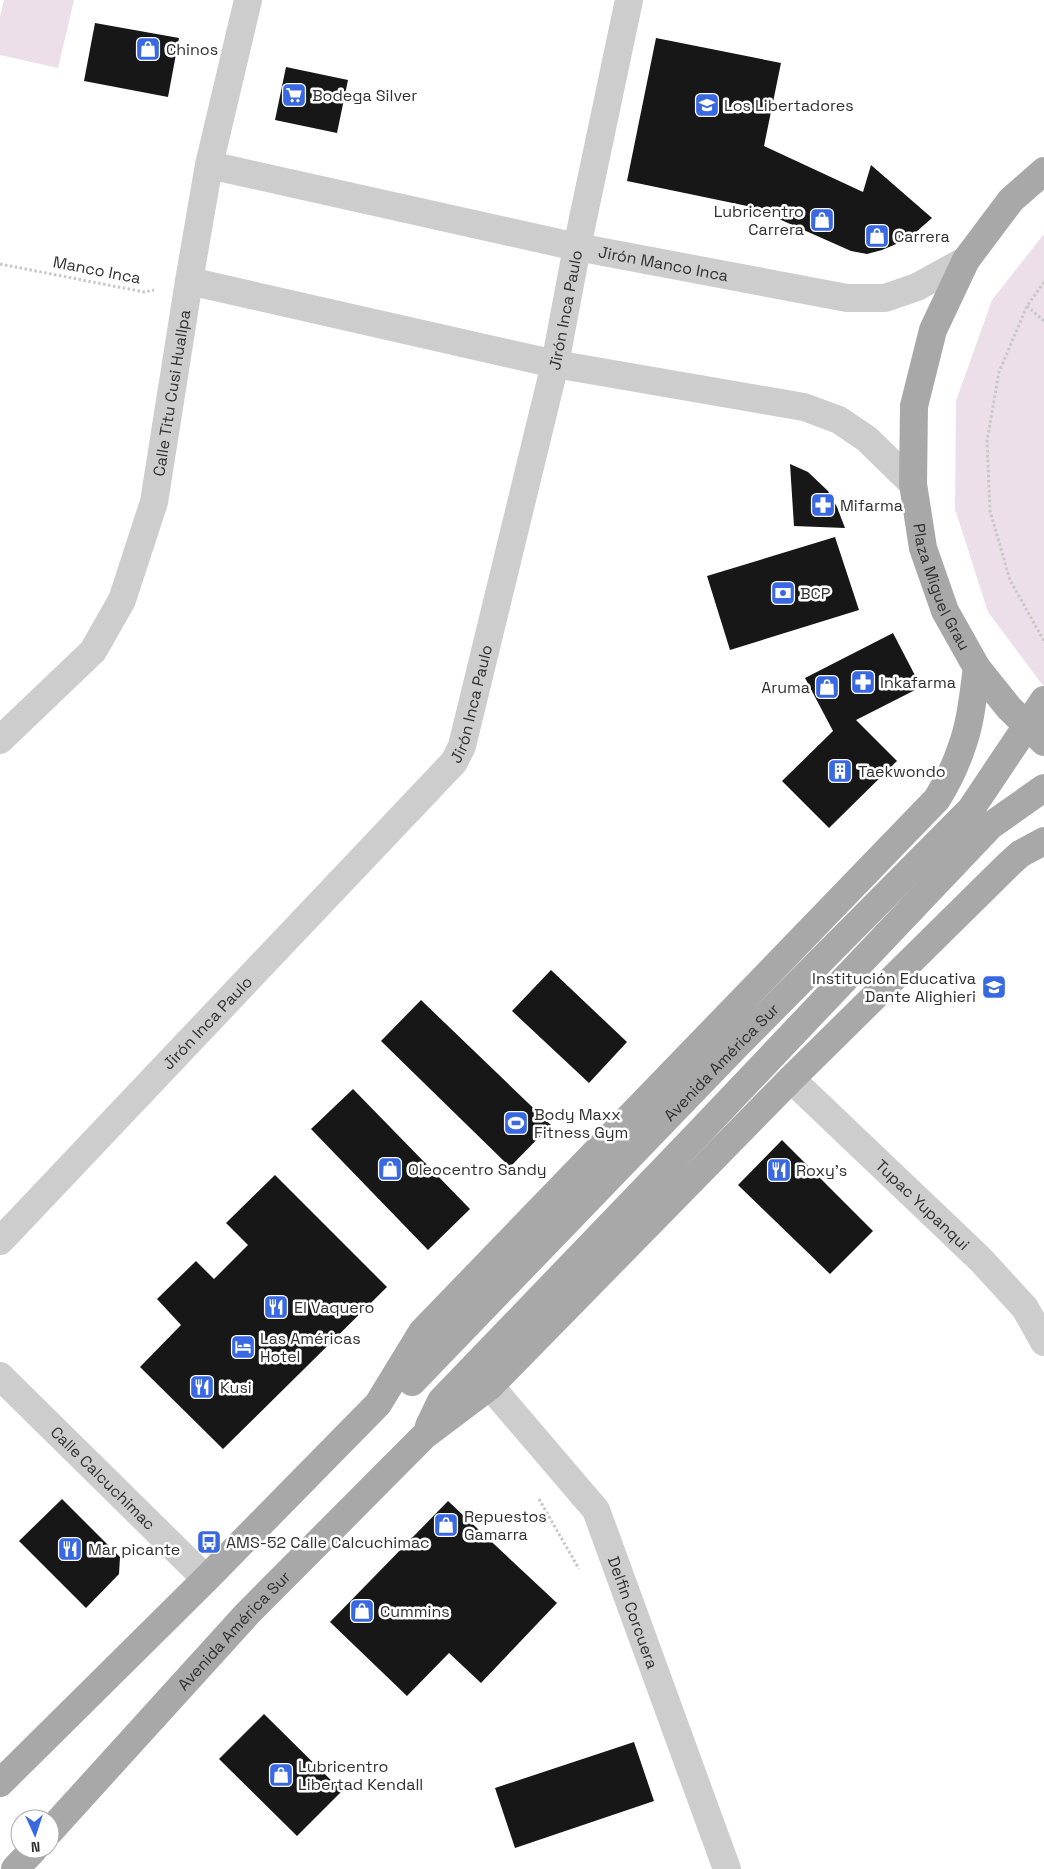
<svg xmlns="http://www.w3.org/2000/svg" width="1044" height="1869" font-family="'Space Grotesk',sans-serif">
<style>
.green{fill:#eddfe9}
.building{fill:#171717}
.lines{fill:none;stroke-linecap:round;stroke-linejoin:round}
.path{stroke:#c7c7c7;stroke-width:3;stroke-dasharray:2.5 2.5;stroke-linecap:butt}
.minor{stroke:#cdcdcd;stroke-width:28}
.primary{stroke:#a8a8a8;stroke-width:28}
.primary-bridge{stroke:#a8a8a8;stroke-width:28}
.labels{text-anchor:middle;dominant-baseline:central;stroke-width:5;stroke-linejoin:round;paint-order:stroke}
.poi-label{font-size:16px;fill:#303030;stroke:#fff;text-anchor:start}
.street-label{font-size:16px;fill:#303030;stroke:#fff}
</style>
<rect width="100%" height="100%" fill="#fff"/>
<!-- green -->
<path class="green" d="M4,0H74L58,68L0,55V17Z
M1044,234V687L988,612L955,509L956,401L992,300Z"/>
<!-- building -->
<path class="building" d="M95,23L179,38L168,97L84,81Z
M656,38L781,63L764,146L863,192L871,165L932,218L916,232L901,242L882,250L867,254L851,251L752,207L627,181Z
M286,67L348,80L337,133L275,120Z
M790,464L808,472L828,491L837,507L845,528L794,526Z
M835,537L859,610L730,650L707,576Z
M893,633L921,687L856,720L897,761L829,828L782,781L833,731L805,678Z
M551,970L627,1042L589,1083L512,1011Z
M421,1000L551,1125L510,1167L381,1041Z
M353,1089L470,1209L428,1250L311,1129Z
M782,1140L873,1231L830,1274L738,1185Z
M275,1175L387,1287L223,1449L140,1367L181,1325L157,1299L196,1261L214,1279L248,1245L226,1223Z
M62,1499L120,1557L119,1574L86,1608L19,1541Z
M448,1501L557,1603L481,1683L449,1653L407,1696L330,1622Z
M264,1714L342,1791L297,1836L219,1759Z
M634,1742L654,1801L515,1848L495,1788Z"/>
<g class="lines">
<!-- path -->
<path class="path" d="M0,264L144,292L154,290
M1044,282L1027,306L999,372L987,441L990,511L1010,580L1044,641
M1027,306L1044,321
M539,1499L579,1569"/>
<!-- minor -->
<g class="minor">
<path id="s1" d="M209,165L577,247L847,298H885L917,287L966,260"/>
<path d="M189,281L555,364L804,407L839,420L867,439L913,484"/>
<path id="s2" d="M0,740L93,651L122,600L154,502L189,281L209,165L248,0"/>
<path id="s3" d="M791,1079L980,1259L1025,1308L1044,1342"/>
<path id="s4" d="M0,1241L454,762L462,746L555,364L577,247L629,0"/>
<path id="s5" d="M0,1376L206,1579"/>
<path id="s6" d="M490,1386L596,1510L727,1869"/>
</g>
<!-- primary -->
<g class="primary">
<path id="s7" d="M1044,171L1011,200L966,260L933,330L914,406L913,484L923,548L945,611L977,668L1009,708L1044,742"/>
<path d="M429,1426L441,1401L694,1138L990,826L1044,788"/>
<path d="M0,1783L206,1579L378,1404L422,1332L937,799C947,783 955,767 961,749C971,723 973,695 977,668"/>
<path id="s8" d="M50,1831L247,1614L425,1435L490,1386L791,1079L1008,865L1020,854L1044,841"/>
<path d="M15,1869L34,1849"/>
</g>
<!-- primary-bridge -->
<path class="primary-bridge" id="s9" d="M412,1382L737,1045L971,809L1044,700"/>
</g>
<!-- icons -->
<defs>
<symbol id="shop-square" viewBox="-11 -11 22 22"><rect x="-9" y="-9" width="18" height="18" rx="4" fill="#3868e2" stroke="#fff"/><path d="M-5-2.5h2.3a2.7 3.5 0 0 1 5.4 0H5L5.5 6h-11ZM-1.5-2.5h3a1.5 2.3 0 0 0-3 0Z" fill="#fff"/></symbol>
<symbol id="supermarket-square" viewBox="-11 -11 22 22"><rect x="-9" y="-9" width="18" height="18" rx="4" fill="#3868e2" stroke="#fff"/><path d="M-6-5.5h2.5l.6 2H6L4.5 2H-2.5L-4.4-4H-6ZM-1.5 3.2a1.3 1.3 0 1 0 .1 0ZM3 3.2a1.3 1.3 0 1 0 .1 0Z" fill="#fff"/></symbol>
<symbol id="school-square" viewBox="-11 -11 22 22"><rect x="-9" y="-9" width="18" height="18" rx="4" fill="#3868e2" stroke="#fff"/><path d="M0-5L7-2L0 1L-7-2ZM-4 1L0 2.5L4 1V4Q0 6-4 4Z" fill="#fff"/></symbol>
<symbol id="pharmacy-square" viewBox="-11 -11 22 22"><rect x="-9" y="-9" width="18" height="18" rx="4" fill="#3868e2" stroke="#fff"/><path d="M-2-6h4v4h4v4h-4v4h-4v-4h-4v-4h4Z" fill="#fff"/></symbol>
<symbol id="bank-square" viewBox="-11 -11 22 22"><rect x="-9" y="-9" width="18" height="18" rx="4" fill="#3868e2" stroke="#fff"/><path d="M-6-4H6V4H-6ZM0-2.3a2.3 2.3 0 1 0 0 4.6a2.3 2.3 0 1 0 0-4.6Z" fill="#fff"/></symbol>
<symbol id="building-square" viewBox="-11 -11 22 22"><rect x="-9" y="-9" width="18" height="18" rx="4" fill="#3868e2" stroke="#fff"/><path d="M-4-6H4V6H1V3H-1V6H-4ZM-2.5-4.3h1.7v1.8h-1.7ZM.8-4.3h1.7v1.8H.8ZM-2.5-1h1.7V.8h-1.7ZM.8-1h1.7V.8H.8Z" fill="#fff"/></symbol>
<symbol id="stadium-square" viewBox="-11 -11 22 22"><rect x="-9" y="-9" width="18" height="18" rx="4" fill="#3868e2" stroke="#fff"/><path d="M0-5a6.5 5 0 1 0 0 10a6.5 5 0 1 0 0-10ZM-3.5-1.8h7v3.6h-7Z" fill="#fff"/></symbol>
<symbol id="restaurant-square" viewBox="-11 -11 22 22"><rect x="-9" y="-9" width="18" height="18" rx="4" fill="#3868e2" stroke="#fff"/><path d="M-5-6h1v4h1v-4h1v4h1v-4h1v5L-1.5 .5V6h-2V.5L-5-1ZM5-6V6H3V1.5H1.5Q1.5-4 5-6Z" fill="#fff"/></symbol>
<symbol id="hotel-square" viewBox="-11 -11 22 22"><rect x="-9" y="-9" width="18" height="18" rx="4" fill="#3868e2" stroke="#fff"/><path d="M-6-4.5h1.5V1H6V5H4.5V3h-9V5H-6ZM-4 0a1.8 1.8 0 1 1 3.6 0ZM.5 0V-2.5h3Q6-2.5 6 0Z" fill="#fff"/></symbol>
<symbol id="bus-square" viewBox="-11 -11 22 22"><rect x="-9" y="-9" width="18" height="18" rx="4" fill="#3868e2" stroke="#fff"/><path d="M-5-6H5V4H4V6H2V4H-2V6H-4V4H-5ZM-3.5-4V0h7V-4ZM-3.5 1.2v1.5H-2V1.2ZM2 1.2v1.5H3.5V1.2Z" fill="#fff"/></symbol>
</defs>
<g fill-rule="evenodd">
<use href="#shop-square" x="134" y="35" width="28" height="28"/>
<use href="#supermarket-square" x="280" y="81" width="28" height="28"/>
<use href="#school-square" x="693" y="91" width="28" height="28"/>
<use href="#shop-square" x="808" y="206" width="28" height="28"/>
<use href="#shop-square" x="863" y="222" width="28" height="28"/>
<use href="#pharmacy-square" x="809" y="491" width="28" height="28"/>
<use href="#bank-square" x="769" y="579" width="28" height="28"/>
<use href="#pharmacy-square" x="849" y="668" width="28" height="28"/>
<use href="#shop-square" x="813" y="673" width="28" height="28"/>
<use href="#building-square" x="826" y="757" width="28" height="28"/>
<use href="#school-square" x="980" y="973" width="28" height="28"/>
<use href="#stadium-square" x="502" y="1109" width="28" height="28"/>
<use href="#shop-square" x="376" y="1155" width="28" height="28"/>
<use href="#restaurant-square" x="765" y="1156" width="28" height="28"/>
<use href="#restaurant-square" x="262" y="1293" width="28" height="28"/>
<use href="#hotel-square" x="229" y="1333" width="28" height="28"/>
<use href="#restaurant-square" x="188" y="1373" width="28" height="28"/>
<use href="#shop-square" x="432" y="1511" width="28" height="28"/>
<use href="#bus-square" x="195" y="1528" width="28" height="28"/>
<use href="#restaurant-square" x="56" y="1535" width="28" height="28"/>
<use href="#shop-square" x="348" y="1597" width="28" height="28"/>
<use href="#shop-square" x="267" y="1761" width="28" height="28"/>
</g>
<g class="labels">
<!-- poi labels -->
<g class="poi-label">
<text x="166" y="49">Chinos</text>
<text x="312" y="95">Bodega Silver</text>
<text x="724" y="105">Los Libertadores</text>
<text x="804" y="211" text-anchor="end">Lubricentro<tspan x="804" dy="18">Carrera</tspan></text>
<text x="894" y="236">Carrera</text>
<text x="840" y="505">Mifarma</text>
<text x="800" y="593">BCP</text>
<text x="880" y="682">Inkafarma</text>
<text x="810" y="687" text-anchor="end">Aruma</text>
<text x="858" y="771">Taekwondo</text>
<text x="976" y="978" text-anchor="end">Institución Educativa<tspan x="976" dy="18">Dante Alighieri</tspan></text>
<text x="534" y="1114">Body Maxx<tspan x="534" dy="18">Fitness Gym</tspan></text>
<text x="408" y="1169">Oleocentro Sandy</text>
<text x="796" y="1170">Roxy's</text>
<text x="294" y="1307">El Vaquero</text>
<text x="260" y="1338">Las Américas<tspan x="260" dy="18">Hotel</tspan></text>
<text x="220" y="1387">Kusi</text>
<text x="464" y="1516">Repuestos<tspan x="464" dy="18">Gamarra</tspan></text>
<text x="226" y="1542">AMS-52 Calle Calcuchimac</text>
<text x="88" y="1549">Mar picante</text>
<text x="380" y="1611">Cummins</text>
<text x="298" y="1766">Lubricentro<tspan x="298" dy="18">Libertad Kendall</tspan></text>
</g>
<!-- street labels -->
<g class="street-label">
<text stroke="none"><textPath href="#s1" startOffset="465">Jirón Manco Inca</textPath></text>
<text transform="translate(97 270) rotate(11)">Manco Inca</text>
<text stroke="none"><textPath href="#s4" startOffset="1126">Jirón Inca Paulo</textPath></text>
<text stroke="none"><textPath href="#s2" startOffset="401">Calle Titu Cusi Huallpa</textPath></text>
<text stroke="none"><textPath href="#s7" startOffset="460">Plaza Miguel Grau</textPath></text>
<text stroke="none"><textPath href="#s4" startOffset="721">Jirón Inca Paulo</textPath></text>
<text stroke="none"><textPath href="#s4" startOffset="301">Jirón Inca Paulo</textPath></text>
<text stroke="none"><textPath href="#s9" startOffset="445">Avenida América Sur</textPath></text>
<text stroke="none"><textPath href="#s3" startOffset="182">Tupac Yupanqui</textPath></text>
<text stroke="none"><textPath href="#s5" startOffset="145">Calle Calcuchimac</textPath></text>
<text stroke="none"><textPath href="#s6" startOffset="272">Delfin Corcuera</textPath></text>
<text stroke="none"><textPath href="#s8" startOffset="272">Avenida América Sur</textPath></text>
</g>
</g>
<!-- north arrow -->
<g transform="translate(35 1834) rotate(177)"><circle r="24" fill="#ffffff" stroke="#acacac"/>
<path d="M0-4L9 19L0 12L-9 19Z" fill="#3868e2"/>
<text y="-8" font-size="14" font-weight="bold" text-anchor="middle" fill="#303030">N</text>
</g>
</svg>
